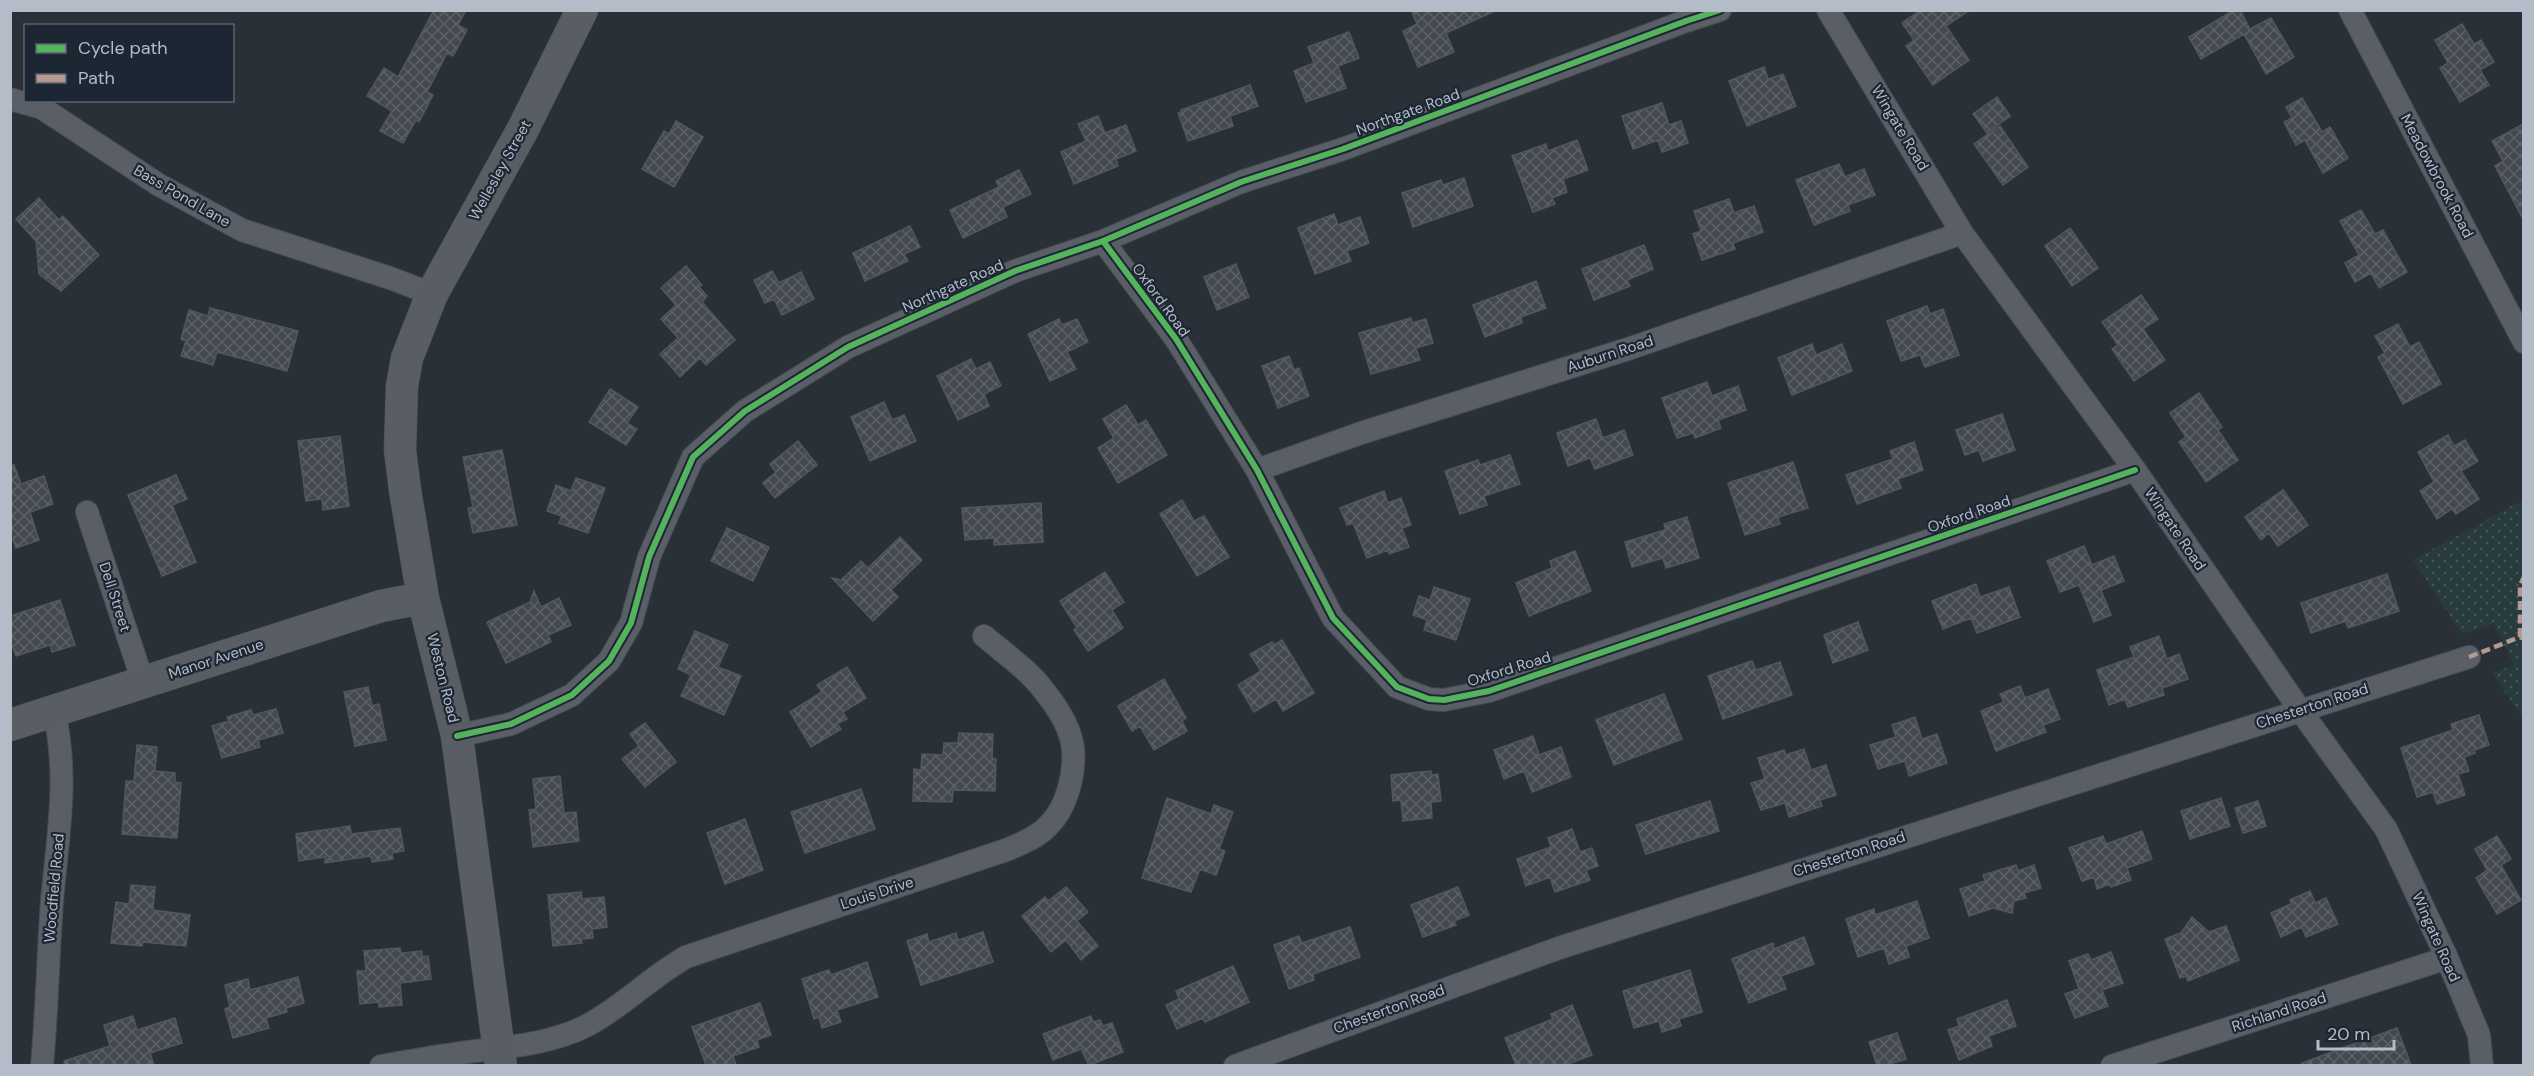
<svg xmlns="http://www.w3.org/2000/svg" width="2534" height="1076" font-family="'DM Sans',sans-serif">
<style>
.park{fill:url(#park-dots)}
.building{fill:url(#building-cross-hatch);stroke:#52575f;stroke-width:1.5}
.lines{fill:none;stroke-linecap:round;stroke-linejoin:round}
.street-casing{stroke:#484c53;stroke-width:24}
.secondary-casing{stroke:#484c53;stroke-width:33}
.street{stroke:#5a5e66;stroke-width:22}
.secondary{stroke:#595d64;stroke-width:32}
.quiet{stroke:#b69a8f;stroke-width:4.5;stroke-dasharray:9 4.5;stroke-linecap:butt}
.cycleway-casing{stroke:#1d2633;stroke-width:10}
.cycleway{stroke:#56b35d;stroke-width:6}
.labels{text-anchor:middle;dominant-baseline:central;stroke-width:4.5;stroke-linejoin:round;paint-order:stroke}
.street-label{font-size:15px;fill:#b4bcc9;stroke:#1d2633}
</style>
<defs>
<pattern id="park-dots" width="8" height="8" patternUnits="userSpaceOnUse" patternTransform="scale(1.5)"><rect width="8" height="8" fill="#273a3e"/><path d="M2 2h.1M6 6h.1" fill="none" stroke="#445559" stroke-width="1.8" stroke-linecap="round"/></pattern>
<pattern id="building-cross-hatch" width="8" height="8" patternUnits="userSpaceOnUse" patternTransform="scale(1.5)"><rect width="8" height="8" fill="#444950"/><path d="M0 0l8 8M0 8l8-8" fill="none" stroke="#5d6168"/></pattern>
</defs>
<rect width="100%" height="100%" fill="#2a3038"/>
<!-- park -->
<path class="park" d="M2523,500V719L2492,673L2514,665L2493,624L2462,634L2413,560Z"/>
<!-- building -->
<path class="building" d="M434,10H466L458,25L467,30L453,56L447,53L427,92L433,95L419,122L416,120L403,143L380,131L392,111L367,96L384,68L398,77Z
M1411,10H1497L1446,33L1454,52L1418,67L1403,31L1417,24Z
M1921,10H1970L1946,26L1969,60L1933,85L1906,46L1914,40L1902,23Z
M2234,10H2240L2250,29L2271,18L2294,57L2266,74L2244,34L2201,59L2189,37Z
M2462,24L2474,44L2481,40L2494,62L2480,70L2489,85L2460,102L2440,68L2448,63L2435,40Z
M1349,32L1359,58L1338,66L1346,88L1306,102L1294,71L1314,63L1308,47Z
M1764,67L1768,79L1783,74L1796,106L1747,126L1729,81Z
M1250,85L1258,106L1230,116L1233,126L1188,141L1178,113L1181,112V110Z
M1997,97L2010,116L1987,133L1973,114Z
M2302,98L2322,132L2330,127L2348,158L2323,173L2305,140L2296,145L2284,122L2292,118L2286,107Z
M1662,103L1669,125L1681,121L1688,143L1662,152L1658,140L1633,149L1622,116Z
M1098,116L1105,133L1126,125L1136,151L1116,159L1118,166L1074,184L1061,152L1086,141L1078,124Z
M676,121L703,137L674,187L642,169L664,131L669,134Z
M2523,124V219L2495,166L2503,161L2492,141Z
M2000,126L2028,167L2003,185L1974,144Z
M1577,140L1588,170L1563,179L1567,192L1552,198L1555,204L1533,212L1512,156L1546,144L1548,151Z
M1839,164L1845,177L1864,169L1875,195L1848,205L1850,211L1814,225L1796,180Z
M1019,170L1031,194L1003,207L1007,217L963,238L950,210L999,187L996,181Z
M1464,178L1473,206L1413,227L1402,193L1441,180L1443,185Z
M39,198L59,220L63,216L99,255L61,291L39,274L36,241L16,219Z
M1729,199L1734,213L1754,206L1763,232L1733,243L1735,249L1702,260L1693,234L1701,231L1694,211Z
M2361,210L2375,234L2383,230L2407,272L2379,288L2371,273L2355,282L2345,263L2359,255L2340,221Z
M1334,214L1338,225L1360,217L1369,243L1347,251L1351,261L1315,274L1298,228Z
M910,226L920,247L904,254L908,261L865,281L853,253Z
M2070,228L2098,268L2072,286L2045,246Z
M1644,245L1653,269L1627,280L1630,286L1594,300L1582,269Z
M1236,264L1249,297L1217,310L1204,277Z
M686,266L702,285L699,287L707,296L702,302L735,340L706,365L700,358L680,377L660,354L678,338L661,319L676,305L661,288Z
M772,271L779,283L801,272L814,299L782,315L774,299L765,303L754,280Z
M1536,281L1546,308L1521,317L1522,323L1485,337L1473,305Z
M2141,295L2158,319L2143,329L2165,360L2134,381L2112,349L2118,345L2102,322Z
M1927,306L1930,314L1943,309L1959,355L1925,367L1920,355L1901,361L1887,321Z
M210,308L298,331L287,371L217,352L213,365L181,356L186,341L181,339L189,310L208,316Z
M1411,318L1412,323L1426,319L1433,343L1416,348L1420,360L1371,374L1359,333Z
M1059,319L1062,325L1077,319L1088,342L1067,352L1076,369L1050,381L1028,334Z
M2398,324L2410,347L2419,342L2441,384L2403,404L2378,357L2385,353L2375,336Z
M1812,344L1816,355L1842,344L1852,371L1792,395L1778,358Z
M1289,356L1294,370L1299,368L1309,396L1278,408L1262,366Z
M971,359L976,369L990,362L1001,386L984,394L989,406L958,420L937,376Z
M1707,382L1712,396L1738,386L1746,410L1718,420L1721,428L1695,438L1693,433L1677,438L1662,398Z
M610,389L638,407L627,423L637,429L626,445L589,422Z
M2199,393L2222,427L2218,430L2238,460L2206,482L2179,442L2186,437L2170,413Z
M884,402L892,420L904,415L916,441L870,461L851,417Z
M1126,405L1138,425L1146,420L1167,455L1118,483L1098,448L1114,438L1103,419Z
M2002,414L2015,450L1983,461L1979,450L1965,455L1956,430Z
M1596,419L1603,438L1624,430L1633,455L1595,469L1590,458L1568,466L1557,433Z
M2448,435L2454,446L2465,440L2478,461L2461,471L2479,499L2456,514L2452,509L2437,519L2420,491L2434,482L2418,452Z
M340,436L349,506L323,510L322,499L306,501L298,441Z
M798,441L817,465L775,498L763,483L776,472L770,464Z
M1914,442L1923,470L1898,479L1901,488L1857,504L1846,475L1893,459L1890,451Z
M502,450L517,525L473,533L468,508L473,507L463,457Z
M1510,455L1520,484L1484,496L1487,505L1460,514L1445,471L1478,460L1480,465Z
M1793,462L1808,508L1778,517L1780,524L1745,535L1728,483Z
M14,465L21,484L44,476L53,504L30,512L39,540L16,548L10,532V466Z
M176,475L187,499L172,505L196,562L162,576L128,495Z
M576,478L605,488L588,533L559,523L562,516L547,511L556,485L571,491Z
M2283,490L2308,525L2278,546L2269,533L2261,540L2245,517Z
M1384,491L1388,503L1401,498L1411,525L1402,528L1409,547L1389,554L1388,550L1367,558L1353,523L1347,525L1340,508Z
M1182,500L1194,521L1204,516L1229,557L1197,576L1160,514Z
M1041,503L1043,542L994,545V538L965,540L962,508Z
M1687,517L1699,558L1666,568L1663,558L1632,567L1625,542L1665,530L1664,524Z
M727,528L769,547L753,581L711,561Z
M900,537L922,560L891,590L898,597L873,621L832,578L841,580L861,561L868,568Z
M2084,546L2092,565L2114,556L2124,581L2101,590L2111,615L2094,622L2079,585L2060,592L2047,561Z
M1575,551L1591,591L1529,616L1516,583L1552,568L1550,561Z
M1105,572L1124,602L1112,610L1123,628L1088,651L1074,630L1077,628L1060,601Z
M2387,574L2399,611L2348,628L2346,621L2311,633L2301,603Z
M1976,584L1980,597L2009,587L2020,617L1977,633L1971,618L1943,629L1932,601Z
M1434,587L1470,599L1456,640L1424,630L1427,620L1413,615L1419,596L1430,600Z
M534,591L541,607L559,598L571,625L548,635L551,642L506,663L487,622L530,602Z
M60,600L75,645L52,652L50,645L16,656L10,640V616Z
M1858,622L1868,650L1833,663L1824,635Z
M695,631L728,645L718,667L741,676L724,715L681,696L691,675L678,669Z
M2159,636L2167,659L2179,654L2188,679L2162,688L2164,695L2128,707L2125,699L2109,705L2097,670L2134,657L2130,647Z
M1282,640L1314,693L1283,711L1276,699L1254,712L1238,685L1261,671L1250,654L1272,642L1274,645Z
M1752,661L1756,670L1780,662L1792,695L1723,719L1708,676Z
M847,667L866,698L843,712L847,719L837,724L841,729L811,747L790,712L822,692L817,685Z
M1164,679L1186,718L1182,721L1187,731L1154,750L1140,726L1132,731L1118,706Z
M2020,686L2025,698L2048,689L2060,719L2043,725L2046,732L1996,751L1981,711L2004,702L2000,694Z
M368,687L372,706L379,704L386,740L355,746L344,692Z
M1664,694L1682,739L1614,765L1596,720Z
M276,709L283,733L258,740L260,747L222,758L212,726L229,721L227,717L251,710L253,715Z
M2479,715L2489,745L2474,750L2475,753L2464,757L2469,771L2458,774L2465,795L2437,804L2433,792L2417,797L2401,748L2453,730L2451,724Z
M1915,717L1922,739L1937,734L1947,763L1909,776L1905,761L1878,769L1870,745L1896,737L1892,725Z
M645,723L676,762L645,787L622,759L639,746L630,734Z
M959,733L993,734L992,758L996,759L995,791L953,790L952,802L913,801L914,769L921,770L922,754L943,755L944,743H958Z
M1533,736L1539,755L1561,747L1571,777L1532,792L1524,771L1504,779L1494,750Z
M137,745L157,747L155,771L175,773V782L181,783L177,838L122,834L126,781H134Z
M1804,749L1811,770L1826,765L1836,795L1820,800L1822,806L1789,817L1785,803L1761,810L1751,783L1765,779L1758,758L1784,750L1786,755Z
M1431,771V775L1438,774L1441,801L1431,802L1432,818L1403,821L1401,800L1393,801L1391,775Z
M560,776L564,813L576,812L579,841L533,847L529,810L536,809L533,779Z
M861,789L875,829L805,853L791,812Z
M1167,798L1211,814L1214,805L1233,812L1219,849L1225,851L1216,875L1200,869L1191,892L1142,878Z
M2221,798L2230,826L2190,839L2181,811Z
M1710,801L1719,831L1646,854L1636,825Z
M2258,801L2266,826L2243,833L2235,808Z
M745,819L763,870L725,884L707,833Z
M350,826L351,834L400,828L404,851L392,853L393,859L372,862L371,856L325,863V857L299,861L296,834Z
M1572,829L1580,852L1592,848L1598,866L1586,870L1590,880L1555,892L1550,877L1526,886L1517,859L1551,847L1548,838Z
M2142,831L2152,859L2127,868L2131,880L2111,887L2110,884L2097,889L2094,877L2082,881L2069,848L2103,836L2106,844Z
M2497,836L2511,859L2501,865L2521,900L2497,914L2476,878L2487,870L2475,849Z
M2016,865L2018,871L2034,865L2041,888L2024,893L2026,898L2014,901L2012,913L1993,908L1969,916L1960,889L1985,881L1983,875Z
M131,885L155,887L153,910L190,915L186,946L143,942L142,946L111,943L116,902L129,904Z
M1066,887L1088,912L1077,921L1098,946L1081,960L1066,940L1051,952L1022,916L1045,897L1048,901Z
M1458,887L1469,915L1454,921L1456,925L1423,937L1411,905Z
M2310,891L2315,903L2326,898L2338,924L2306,937L2302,927L2281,937L2271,913L2291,904L2290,900Z
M581,892L582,899L604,897L607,927L592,929L593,938L581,939L582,943L553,946L548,895Z
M1917,901L1929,938L1906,946L1909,957L1889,964L1884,948L1858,957L1846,919L1874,909L1875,915Z
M2192,917L2209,932L2226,926L2239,960L2188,981L2186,976L2180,978L2165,939L2181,933Z
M1350,927L1360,957L1313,974L1314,980L1289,989L1274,945L1299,936L1302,943Z
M983,932L993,962L921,985L907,941L927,934L929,942L956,933L958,940Z
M1804,937L1814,964L1781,976L1786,989L1749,1003L1732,959L1773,943L1774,949Z
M400,948L401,953L422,951V957L428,956L431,979L400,983L402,1005L379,1007V1002L360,1004L357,971H366L364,951Z
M2111,952L2123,983L2102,990L2108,1006L2075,1018L2065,994L2079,989L2069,961L2088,954L2091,960Z
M867,962L878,997L837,1010L841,1022L822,1028L819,1017L814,1019L802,979L829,970L831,975Z
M1233,966L1249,1002L1205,1022L1203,1018L1177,1029L1166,1005L1179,999L1176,991Z
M1690,970L1702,1012L1679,1019L1681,1026L1662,1032L1659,1021L1634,1028L1623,991Z
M298,977L304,1003L286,1008L287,1012L266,1018L269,1028L233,1038L225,1009L230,1007L225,985L248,979L250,990Z
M2007,1000L2016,1026L1989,1036L1992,1046L1959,1060L1948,1030L1959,1026L1957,1019Z
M760,1003L771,1035L757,1040L759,1047L733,1056L736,1065H706L692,1027Z
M1572,1005L1592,1055L1565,1065H1516L1505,1038L1553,1019L1551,1014Z
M133,1016L137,1030L175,1018L182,1043L150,1053L154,1065H65L64,1061L110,1046L104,1025Z
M1091,1016L1093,1022L1100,1020L1103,1026L1112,1023L1123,1052L1089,1065L1081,1049L1053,1060L1043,1034Z
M2397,1028L2411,1065H2302V1063Z
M1897,1033L1906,1059L1886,1065H1877L1869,1042Z"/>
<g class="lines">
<defs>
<path id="street" d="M1828,10L1962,233L2135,470L2300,710L2386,829L2447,958L2479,1035L2482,1066
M2350,10L2524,342
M10,99L42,108L159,185L242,230L390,278L432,294
M1103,241L1176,339L1257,470L1333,618L1397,687L1429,699L1444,700L1489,691L2135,470
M1257,470L1361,433L1631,348L1962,233
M87,512L143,682
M457,736L511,724L572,695L609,661L631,623L649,557L693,457L745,411L848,347L1015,271L1103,241L1241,182L1343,149L1686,21L1720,10
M42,1066C47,1011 48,956 52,901C58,834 69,778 54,711
M381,1066C410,1061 439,1056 468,1052C508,1047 552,1044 588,1025C623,1006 651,977 686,957L1009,849C1022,843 1038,837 1048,826C1067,808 1075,774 1073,749C1071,729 1057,707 1045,692C1029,670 1005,654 984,636
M1235,1066L1559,948L2469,657
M2112,1066L2447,958"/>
<path id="secondary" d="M10,725L381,606L423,598
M501,1066L457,736L423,598L405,490L400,450L402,386L407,358L432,294L523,129L582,10"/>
</defs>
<!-- street casing -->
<use href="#street" class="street-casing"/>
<!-- secondary casing -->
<use href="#secondary" class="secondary-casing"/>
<!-- street -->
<use href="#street" class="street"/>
<!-- secondary -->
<use href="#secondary" class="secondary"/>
<!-- quiet -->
<path class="quiet" d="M2520,637V585L2524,577
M2469,657L2520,637L2524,639"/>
<defs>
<path id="cycleway" d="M1103,241L1176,339L1257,470L1333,618L1397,687L1429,699L1444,700L1489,691L2135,470
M457,736L511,724L572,695L609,661L631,623L649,557L693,457L745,411L848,347L1015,271L1103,241L1241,182L1343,149L1686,21L1720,10"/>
</defs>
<!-- cycleway casing -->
<use href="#cycleway" class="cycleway-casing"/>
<!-- cycleway -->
<use href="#cycleway" class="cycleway"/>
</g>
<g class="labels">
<!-- street labels -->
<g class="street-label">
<text transform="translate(1408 112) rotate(-20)">Northgate Road</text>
<text transform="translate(1900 128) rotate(59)">Wingate Road</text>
<text transform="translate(500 170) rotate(-61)">Wellesley Street</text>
<text transform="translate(2437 176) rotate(62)">Meadowbrook Road</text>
<text transform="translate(182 196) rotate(30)">Bass Pond Lane</text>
<text transform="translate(953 286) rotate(-24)">Northgate Road</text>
<text transform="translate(1161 300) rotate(54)">Oxford Road</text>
<text transform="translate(1610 354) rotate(-18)">Auburn Road</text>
<text transform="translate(1969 514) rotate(-19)">Oxford Road</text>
<text transform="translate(2175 529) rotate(56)">Wingate Road</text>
<text transform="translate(115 597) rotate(72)">Dell Street</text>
<text transform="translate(216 659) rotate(-18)">Manor Avenue</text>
<text transform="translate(1509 669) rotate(-17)">Oxford Road</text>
<text transform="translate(443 678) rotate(76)">Weston Road</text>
<text transform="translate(2312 706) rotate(-18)">Chesterton Road</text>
<text transform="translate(1849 854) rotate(-18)">Chesterton Road</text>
<text transform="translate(54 888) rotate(-85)">Woodfield Road</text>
<text transform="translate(877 893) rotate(-18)">Louis Drive</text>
<text transform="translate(2436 937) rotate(66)">Wingate Road</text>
<text transform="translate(1389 1009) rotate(-20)">Chesterton Road</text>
<text transform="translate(2279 1012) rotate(-18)">Richland Road</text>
</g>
</g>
<!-- border -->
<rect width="2534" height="1076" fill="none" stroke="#b4bcc9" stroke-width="24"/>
<!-- legend -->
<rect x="24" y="24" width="210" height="78" fill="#1d2633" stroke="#59626f" stroke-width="1.5"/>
<rect x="36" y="44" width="30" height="9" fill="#56b35d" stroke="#59626f" stroke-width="1.5"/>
<text x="78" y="54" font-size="18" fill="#b4bcc9">Cycle path</text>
<rect x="36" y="74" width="30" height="9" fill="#b69a8f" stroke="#59626f" stroke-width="1.5"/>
<text x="78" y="84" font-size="18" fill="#b4bcc9">Path</text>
<!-- scale -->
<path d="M2318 1040v9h76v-9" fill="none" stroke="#b4bcc9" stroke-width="3"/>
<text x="2327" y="1040" font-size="18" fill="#b4bcc9" stroke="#1d2633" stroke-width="4.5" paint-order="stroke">20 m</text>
</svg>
